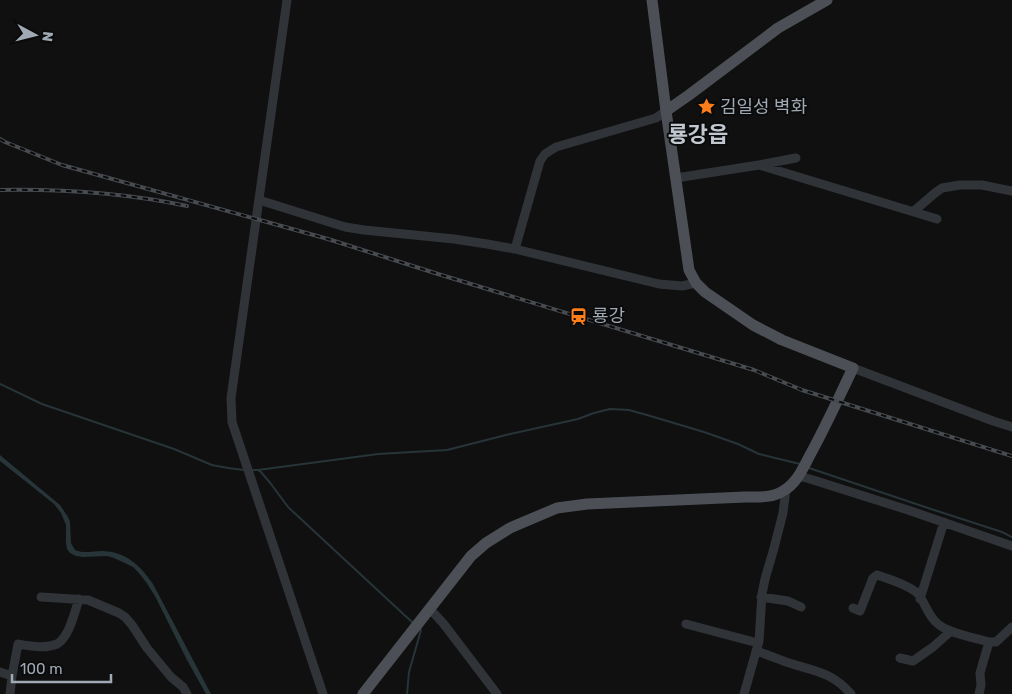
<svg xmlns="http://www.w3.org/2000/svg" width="1012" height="694" font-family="Rubik,'Noto Sans KR',sans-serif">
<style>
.water{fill:#273438}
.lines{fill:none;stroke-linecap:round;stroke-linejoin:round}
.stream{stroke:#273438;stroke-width:2}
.minor{stroke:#303337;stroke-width:9}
.major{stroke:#4c5056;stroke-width:11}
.rail-casing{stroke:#474b50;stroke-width:4}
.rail{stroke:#0b0b0c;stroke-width:2;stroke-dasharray:5.5;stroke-linecap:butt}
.labels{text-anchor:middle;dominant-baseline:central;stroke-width:4;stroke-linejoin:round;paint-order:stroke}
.poi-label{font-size:18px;fill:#9faab4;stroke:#0b0b0c;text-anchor:start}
.district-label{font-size:22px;font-weight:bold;fill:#c1c8cf;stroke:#0b0b0c}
</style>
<rect width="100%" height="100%" fill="#101011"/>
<!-- water -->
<path class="water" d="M0,455L60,505L68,517L70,522L71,543L75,550C85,554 93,551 102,551C125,551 141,566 153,584L211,694H206L187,660L155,596L146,582L138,572L133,567L114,558L107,556L83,557L76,556L70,553L67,549L66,543V525L61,513L58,509L54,504L0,461Z"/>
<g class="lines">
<!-- stream -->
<path class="stream" d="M0,384L42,404L174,449L212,465L228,468L244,470
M809,468L931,509L1002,532L1012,537
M252,470H258L261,472L271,484L288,507L413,623
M258,470L378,454L447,450L506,435L578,419L594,413L610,409L629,410L647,415L704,432L738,444L759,454L800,464
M407,694L409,672L421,630L419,628"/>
<!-- minor -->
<path class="minor" d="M287,0L231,398L232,422L323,694
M759,165L937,219
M676,178L759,165L796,158
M259,200L345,227L364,230L454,239L487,244L515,249L659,284L682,286L696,283
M914,211L935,193L942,188L960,185H982L1012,191
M515,249L540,161L545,154L556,147L656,118L666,111
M853,368L993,421L1012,427
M798,476L810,479L908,510L1012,546
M41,597L88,600L119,613L125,617L132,625L147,648L171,677L183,687L187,694
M761,597L788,601L801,607
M920,599L944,522
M853,608L860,611L873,578L877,575C888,579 912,586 919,595C926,605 928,616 938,624C948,633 976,638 989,642H996L1012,627
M430,609L443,623L497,694
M686,624L758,643
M756,651C766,654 776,658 786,662C813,671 831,671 851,694
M900,658L913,661L933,647L951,631
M0,672L12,676
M10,694L12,676L18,644C30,646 45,649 57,644C69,638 75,611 79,599
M744,694L759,641L762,594L765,579L774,548L783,513L786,489
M979,694L981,685L980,673L989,642"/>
<!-- major -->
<path class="major" d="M666,111L689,95L778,28L827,0
M363,694L471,556L486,543L510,528L557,508L587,504L745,497C757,497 773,498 783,491C797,483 803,468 810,455C826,426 839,397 853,368L782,340L753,325L705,292L696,283L689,270L666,111L652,0"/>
<defs>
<path id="rail" d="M0,139L5,142L62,165L328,239L438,274L754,370L802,390L1012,456
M0,190C63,189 125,193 187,206"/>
</defs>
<!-- rail casing -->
<use href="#rail" class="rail-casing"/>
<!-- rail -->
<use href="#rail" class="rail"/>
</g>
<!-- icons -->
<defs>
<symbol id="sight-bare" viewBox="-9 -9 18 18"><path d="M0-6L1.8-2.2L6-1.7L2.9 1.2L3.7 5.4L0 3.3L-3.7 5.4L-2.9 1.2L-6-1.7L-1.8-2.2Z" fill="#ff7e1a" stroke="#0b0b0c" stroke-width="2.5" paint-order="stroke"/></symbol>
<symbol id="station-bare" viewBox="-9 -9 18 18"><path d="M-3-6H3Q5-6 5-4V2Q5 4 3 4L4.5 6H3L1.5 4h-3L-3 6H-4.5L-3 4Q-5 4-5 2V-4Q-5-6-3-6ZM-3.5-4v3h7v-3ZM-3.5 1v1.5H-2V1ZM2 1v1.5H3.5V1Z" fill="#ff7e1a" stroke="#0b0b0c" stroke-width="2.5" paint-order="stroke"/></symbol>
</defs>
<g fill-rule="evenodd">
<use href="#sight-bare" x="694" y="94" width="25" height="25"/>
<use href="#station-bare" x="566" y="304" width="25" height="25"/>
</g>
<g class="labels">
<!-- poi labels -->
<g class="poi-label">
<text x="720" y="107">김일성 벽화</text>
<text x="592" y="316">룡강</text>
</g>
<!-- district labels -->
<g class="district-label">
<text x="698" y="134">룡강읍</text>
</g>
</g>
<!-- north arrow -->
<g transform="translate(35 35) rotate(97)" stroke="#0b0b0c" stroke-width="4" paint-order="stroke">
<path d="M0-4L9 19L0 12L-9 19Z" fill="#9faab4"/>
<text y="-8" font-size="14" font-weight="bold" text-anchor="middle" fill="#9faab4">N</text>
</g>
<!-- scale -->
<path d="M12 674v8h99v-8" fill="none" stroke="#9faab4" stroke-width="2.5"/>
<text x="20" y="674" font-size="15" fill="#9faab4" stroke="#0b0b0c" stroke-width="4" paint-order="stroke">100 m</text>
</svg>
